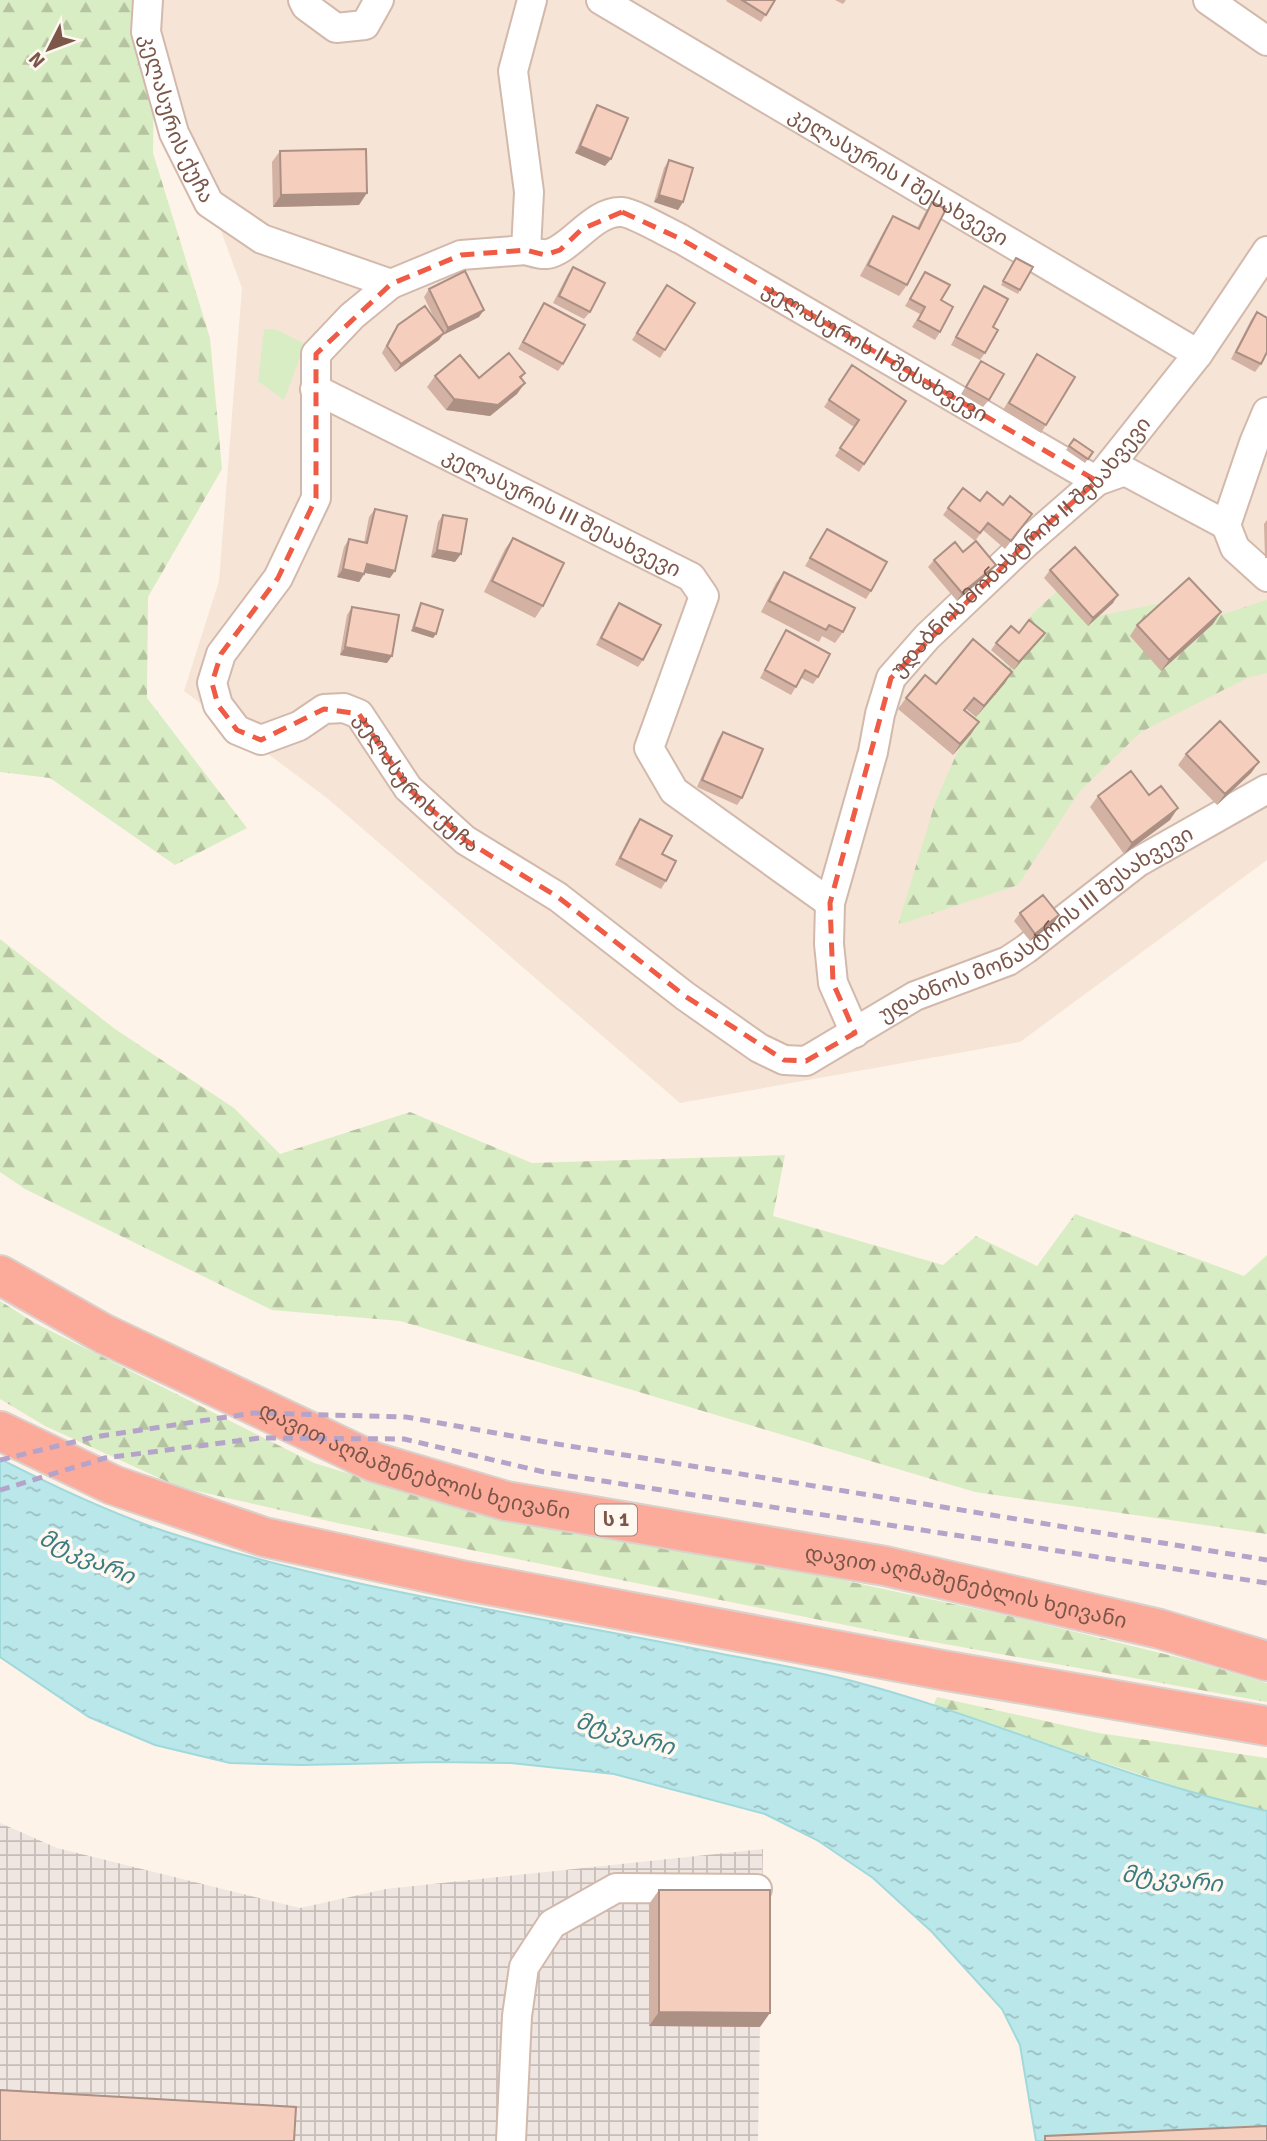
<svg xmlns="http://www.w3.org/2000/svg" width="1267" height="2141" font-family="Signika,'Noto Sans Georgian',sans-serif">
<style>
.residential{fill:#f6e4d6}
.industrial{fill:url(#industrial-grid)}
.forest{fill:url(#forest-firs)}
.pitch{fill:#d9edc4}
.water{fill:url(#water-ripples);stroke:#a0d9dc;stroke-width:2}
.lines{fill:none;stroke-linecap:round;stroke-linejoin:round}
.minor-casing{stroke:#d2b9ac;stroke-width:32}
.highway-casing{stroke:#dad0cc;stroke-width:42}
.minor{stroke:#fff;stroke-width:28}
.highway{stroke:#fcab9b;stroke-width:38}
.rail{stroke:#b5a4ca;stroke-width:5;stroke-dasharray:10 7;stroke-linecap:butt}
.wall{fill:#d3b1a3}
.shaded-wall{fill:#ac9084}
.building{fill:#f5cebd;stroke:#ac9084;stroke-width:2}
.marked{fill:none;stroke:#f05b45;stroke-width:5;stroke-dasharray:14 9;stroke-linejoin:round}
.labels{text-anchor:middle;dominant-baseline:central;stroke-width:7;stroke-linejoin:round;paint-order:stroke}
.shield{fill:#fff8f0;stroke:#a3877b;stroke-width:2}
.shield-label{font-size:19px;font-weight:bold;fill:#7b5649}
.street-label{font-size:21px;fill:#7b5649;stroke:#fff8f0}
.water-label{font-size:23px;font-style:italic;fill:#3b7c81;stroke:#fff8f0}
</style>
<defs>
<pattern id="industrial-grid" width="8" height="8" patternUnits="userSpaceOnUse" patternTransform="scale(1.75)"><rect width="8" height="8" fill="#efe6e1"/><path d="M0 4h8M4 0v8" fill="none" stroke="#c7bdb8"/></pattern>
<pattern id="forest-firs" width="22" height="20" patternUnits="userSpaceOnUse" patternTransform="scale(1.75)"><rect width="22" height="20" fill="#d9edc4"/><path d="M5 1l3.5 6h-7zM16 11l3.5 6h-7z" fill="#b5c3a1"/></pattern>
<pattern id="water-ripples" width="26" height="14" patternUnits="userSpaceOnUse" patternTransform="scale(1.75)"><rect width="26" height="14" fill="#bae7ea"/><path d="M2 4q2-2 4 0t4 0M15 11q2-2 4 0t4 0" fill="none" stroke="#9cbec0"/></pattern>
</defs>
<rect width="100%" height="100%" fill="#fef3e8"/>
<!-- residential -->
<path class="residential" d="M136,0H1267V860L1020,1042L680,1103L327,798L184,691L219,581L242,288Z"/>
<!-- industrial -->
<path class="industrial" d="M0,1823L57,1848L300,1908L386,1889L763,1849L758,2141H0Z"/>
<!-- forest -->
<path class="forest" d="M0,0H155L153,153L210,338L222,469L148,597L147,698L247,828L175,865L50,778L0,772Z
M1061,588L1089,618L1156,604L1217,616L1267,600V673L1247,678L1141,732L1080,791L1018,885L898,925L935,803L978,705L1033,613Z
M0,939L115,1029L234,1108L280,1154L410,1112L532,1163L785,1155L773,1216L943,1265L976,1236L1037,1266L1075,1214L1244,1276L1267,1255V1534L975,1492L400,1321L272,1310L25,1189L0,1172Z
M0,1301L35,1323L314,1463L499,1519L805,1572L1027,1620L1193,1661L1267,1683V1702L895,1635L337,1523L179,1487L45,1426L0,1399Z
M937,1697L1099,1733L1267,1758V1811L1217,1800L933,1706Z"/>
<!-- pitch -->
<path class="pitch" d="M264,329L277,330L305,344L284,400L258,381Z"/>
<!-- water -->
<path class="water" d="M0,1459C53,1486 107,1512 164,1531C340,1589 525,1614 707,1651C757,1661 807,1669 856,1682C995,1719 1126,1781 1267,1811V2137L1172,2141H1036L1020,2045L1002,2009L932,1932L873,1878L817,1840L765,1814L614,1774L511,1763L437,1762L302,1765L230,1763L155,1745L89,1717L0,1657Z"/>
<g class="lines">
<defs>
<g id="minor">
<path id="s1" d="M148,0L146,32L174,133L209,203L262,239L391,284L461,255L526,250L529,192L513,71L532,0"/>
<path d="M303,0L306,6L336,28L365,25L379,0"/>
<path id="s2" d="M601,0L1198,354"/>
<path d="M1208,0L1267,41"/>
<path id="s3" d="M526,250C533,252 541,255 547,254C570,251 593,210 622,212C634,213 668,233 681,239L1097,481L1125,471L1226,525"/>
<path id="s4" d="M391,284L352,316L316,354V498L278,578L221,654L212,683L218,705L237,730L261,740L299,726L324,709L344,708L359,714L408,788L465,840L558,897L685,996L759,1048L784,1060L806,1061L915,996L1008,961L1026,949L1138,862L1267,789"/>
<path id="s5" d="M315,389L691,577L704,596L649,748L674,791L830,903"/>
<path d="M1267,412L1254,443L1226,525L1235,548L1267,577"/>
<path id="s6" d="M855,1033L833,983L829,944L830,903L873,752L880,714L891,678L927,637L1026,543L1097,481L1198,354L1267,251"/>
<path d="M511,2141L517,2016L524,1967L552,1924L616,1888L757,1889"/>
</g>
<g id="highway">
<path id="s7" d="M0,1275L104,1334L374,1462L506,1501L885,1566L1160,1629L1267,1661"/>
<path d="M0,1431L113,1485L264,1537L466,1581L942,1670L1267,1726"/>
</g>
</defs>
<!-- minor casing -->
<use href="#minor" class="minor-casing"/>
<!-- highway casing -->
<use href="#highway" class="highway-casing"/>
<!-- minor -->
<use href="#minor" class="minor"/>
<!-- highway -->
<use href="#highway" class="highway"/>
<!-- rail -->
<path class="rail" d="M0,1460L94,1437L254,1413L406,1417L551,1443L1267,1560
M0,1490L105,1458L260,1438L404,1439L544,1472L1267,1583"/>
</g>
<!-- wall -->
<path class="wall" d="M727,0H775L761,22L726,1Z
M835,0H846L843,4Z
M597,105L605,166L575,153L592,113Z
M280,151L359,205L273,207L272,162Z
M669,160L683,202L678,210L654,202L664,168Z
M932,202L907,285L899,296L860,276L886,227L893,216L917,228L925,213Z
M1016,258L1020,290L1018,294L1001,285Z
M573,267L590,312L584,319L553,303L568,274Z
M925,272L941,300L940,332L935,340L912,327L920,314L905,306Z
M984,286L985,353L980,360L951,345L979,293Z
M429,289L479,317L443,335L439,340L395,372L382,353L393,332L398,325L435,320L424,297Z
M661,293L665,350L660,358L632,340Z
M544,303L563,364L558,371L518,349L539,311Z
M1257,312L1261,364L1255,372L1231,359L1251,320Z
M1037,354L1046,425L1041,433L1003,410Z
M981,361L989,400L983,407L961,394Z
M852,365L906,401L859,472L835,456L854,427L824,407Z
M525,373L521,379L517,394L490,416L446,410L427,387L435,376L479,378Z
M1074,439L1093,452L1085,463L1066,450Z
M980,501L1003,505L1032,514L1005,549L983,530L975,541L943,515L948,508Z
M375,509L390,578L365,573L359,582L337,577L344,547L349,539L364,543L369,517Z
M443,515L455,562L431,557L438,522Z
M1267,520V558H1265L1264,524Z
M827,529L871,591L866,599L805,566Z
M513,538L543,606L535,618L484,592L505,549Z
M963,552L990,572L957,601L928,567L934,560Z
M1050,570L1113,603L1088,626L1044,578Z
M784,572L843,632L835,643L822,636L819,642L761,612L776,583Z
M421,603L436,634L433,638L411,631L419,606Z
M619,603L643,660L638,667L596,645L613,611Z
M352,607L387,663L340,655L347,615Z
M1213,624L1161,671L1130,636L1137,625Z
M786,630L818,677L813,684L801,678L791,695L760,678L781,638Z
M1019,633L1039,640L1014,670L991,650L996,643Z
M1005,683L976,717L966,709L965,711L971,734L953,755L898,709L906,698L936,684Z
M723,732L742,798L737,805L697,787L718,739Z
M1186,754L1259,762L1251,773L1217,805L1178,765Z
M1149,795L1170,820L1124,854L1090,807L1098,796Z
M640,819L662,854L666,881L661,889L615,865L634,827Z
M1020,913L1054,923L1030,941L1014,921Z
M659,1890L760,2027L649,2026V1904Z"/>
<!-- shaded-wall -->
<path class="shaded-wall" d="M580,146L611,159L605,166L575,153Z
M367,193L359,205L273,207L281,195Z
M659,195L683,202L678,210L654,202Z
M484,310L479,317L443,335L448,328Z
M444,333L439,340L395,372L401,364Z
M525,383L517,394L490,416L446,410L454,399Z
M437,550L461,554L455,562L431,557Z
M367,564L395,571L390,578L361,572Z
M996,565L990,572L957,601L962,593Z
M343,569L364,574L359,582L337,577Z
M1118,595L1113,603L1088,626L1093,618Z
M1221,612L1213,624L1161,671L1169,660Z
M414,627L436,634L433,638L411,631Z
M1045,633L1039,640L1014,670L1019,662Z
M345,647L392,656L387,663L340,655Z
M1012,672L1005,683L976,717L984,706Z
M979,722L971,734L953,755L960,744Z
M1259,762L1251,773L1217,805L1225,794Z
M1178,808L1170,820L1124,854L1132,843Z
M1059,915L1054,923L1030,941L1035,934Z
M659,2012L770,2013L760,2027L649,2026Z"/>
<!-- building -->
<path class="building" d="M742,0H775L766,15Z
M597,105L628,118L611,159L580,146Z
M366,149L367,193L281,195L280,151Z
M669,160L693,168L683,202L659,195Z
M932,202L946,209L907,285L868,265L893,216L919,229Z
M1016,258L1033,267L1020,290L1003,281Z
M573,267L605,283L590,312L559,296Z
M465,271L484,310L448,328L429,289Z
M925,272L950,285L941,300L953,307L940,332L918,320L925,307L910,299Z
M667,285L695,303L665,350L637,333Z
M984,286L1008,299L993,327L998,330L985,353L956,337Z
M544,303L585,325L563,364L523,342Z
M425,306L444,333L401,364L387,346L398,325Z
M1257,312L1267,318V352L1261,364L1236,352Z
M509,353L525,373L520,377L525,383L498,405L454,399L435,376L460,355L479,378Z
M1037,354L1075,377L1046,425L1009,403Z
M981,361L1004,374L989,400L966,387Z
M852,365L906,401L864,464L840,448L859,420L829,400Z
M1074,439L1093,452L1088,459L1069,446Z
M963,488L980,501L987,492L1003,505L1010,496L1032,514L1011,541L988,523L980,533L948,508Z
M375,509L407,516L395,571L367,564L364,574L343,569L349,539L367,543Z
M443,515L467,519L461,554L437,550Z
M827,529L887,562L871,591L810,558Z
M513,538L564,563L543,606L492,581Z
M976,541L996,565L962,593L934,560L955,542L963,552Z
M1075,547L1118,595L1093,618L1050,570Z
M784,572L855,608L843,632L829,625L826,630L769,601Z
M1189,578L1221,612L1169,660L1137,625Z
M421,603L443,610L436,634L414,627Z
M619,603L661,625L643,660L601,638Z
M352,607L399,615L392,656L345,647Z
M1029,620L1045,633L1019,662L996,643L1011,626L1019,633Z
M786,630L830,654L818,677L805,670L796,687L765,670Z
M973,639L1012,672L984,706L974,698L964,710L979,722L960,744L906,698L925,675L936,684Z
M1220,721L1259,762L1225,794L1186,754Z
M723,732L763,749L742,798L702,780Z
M1131,771L1149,795L1161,786L1178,808L1132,843L1098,796Z
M640,819L672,836L662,854L676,861L666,881L620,858Z
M1043,895L1059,915L1035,934L1020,913Z
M659,1890H770V2013L659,2012Z
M0,2090L296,2107L294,2141H0Z
M1267,2126V2141H1045V2136Z"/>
<!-- marked area -->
<path class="marked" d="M622,212L681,239L1097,481L1026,543L891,678L830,903L833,983L855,1033L806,1061L784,1060L685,996L558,897L465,840L408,788L359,714L324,709L261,740L237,730L218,705L212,683L221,654L278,578L316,498V354L391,284L461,255L526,250L545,255L560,250L582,229Z"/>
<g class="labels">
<!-- shield labels -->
<rect class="shield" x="595" y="1504.5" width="42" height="31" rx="5"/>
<g class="shield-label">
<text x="616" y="1520">ს 1</text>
</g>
<!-- street labels -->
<g class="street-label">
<text stroke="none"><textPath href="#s1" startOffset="124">კელასურის ქუჩა</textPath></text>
<text stroke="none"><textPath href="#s2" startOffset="346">კელასურის I შესახვევი</textPath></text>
<text stroke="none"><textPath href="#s3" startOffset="399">კელასურის II შესახვევი</textPath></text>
<text stroke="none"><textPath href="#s5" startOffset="276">კელასურის III შესახვევი</textPath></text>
<text stroke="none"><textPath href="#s6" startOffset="553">უდაბნოს მონასტრის II შესახვევი</textPath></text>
<text stroke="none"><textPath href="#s4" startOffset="738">კელასურის ქუჩა</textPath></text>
<text stroke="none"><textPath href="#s4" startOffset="1493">უდაბნოს მონასტრის III შესახვევი</textPath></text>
<text stroke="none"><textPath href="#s7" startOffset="457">დავით აღმაშენებლის ხეივანი</textPath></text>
<text stroke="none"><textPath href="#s7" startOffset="1024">დავით აღმაშენებლის ხეივანი</textPath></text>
</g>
<!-- water labels -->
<g class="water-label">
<text transform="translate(87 1557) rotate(24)">მტკვარი</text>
<text transform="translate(625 1734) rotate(16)">მტკვარი</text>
<text transform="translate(1172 1879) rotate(6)">მტკვარი</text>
</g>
</g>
<!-- north arrow -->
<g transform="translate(49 49) rotate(228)" stroke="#fff8f0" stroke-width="5" paint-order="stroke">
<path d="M0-5L12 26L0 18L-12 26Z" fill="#7b5649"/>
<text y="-10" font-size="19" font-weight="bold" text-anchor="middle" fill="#7b5649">N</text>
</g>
</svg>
